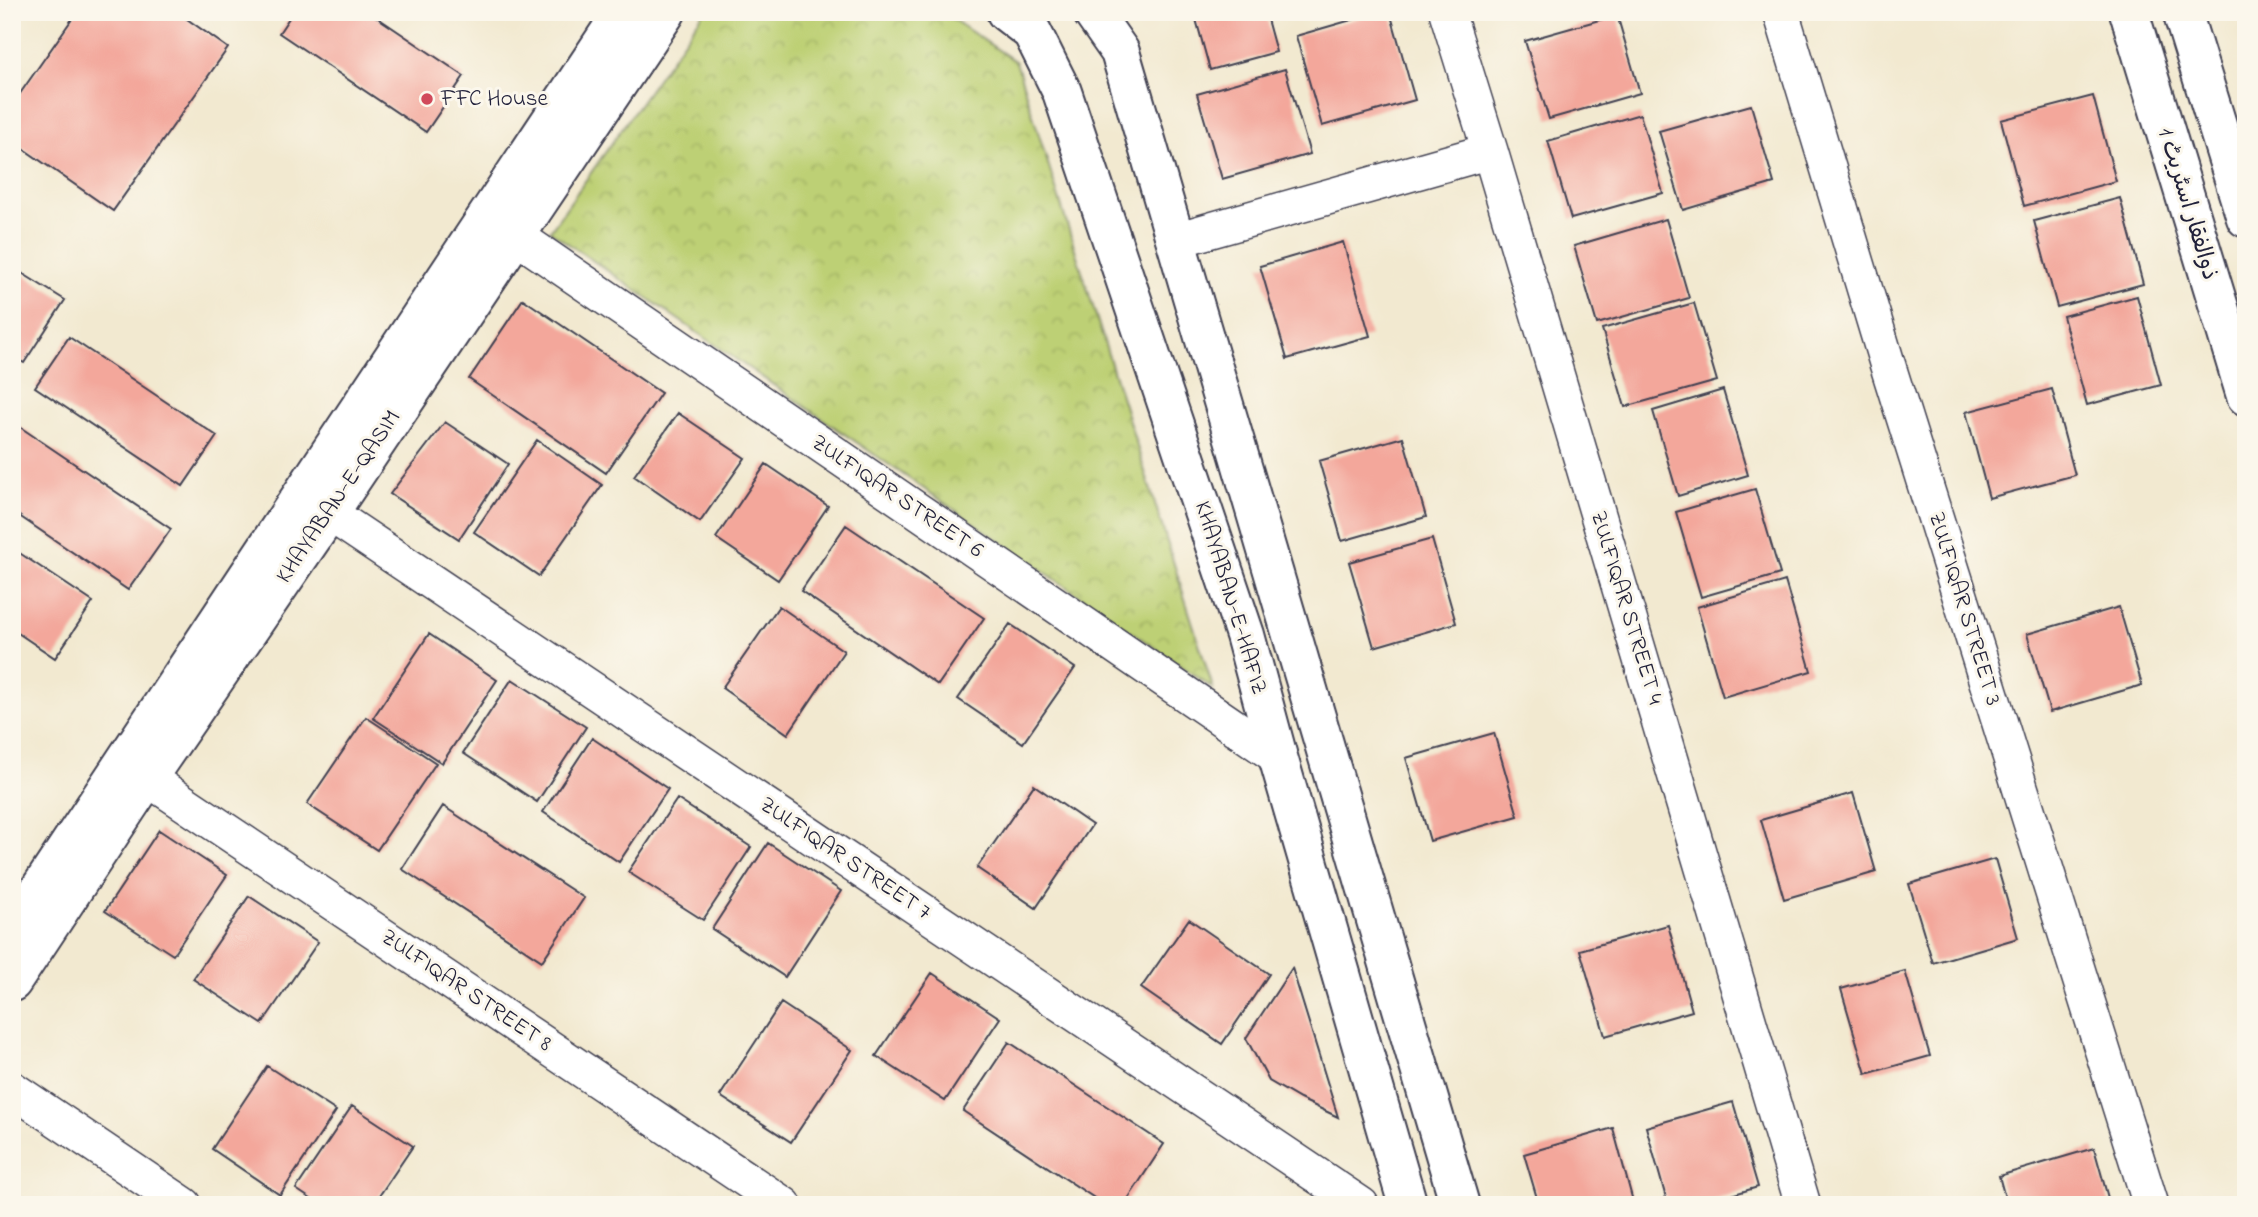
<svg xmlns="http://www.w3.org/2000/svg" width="2258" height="1217" font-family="'Indie Flower','Playpen Sans Arabic',sans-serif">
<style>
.park{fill:url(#park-crowns);stroke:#707958;stroke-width:2}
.building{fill:#f3a79b}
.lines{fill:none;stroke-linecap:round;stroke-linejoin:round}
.minor-casing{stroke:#414051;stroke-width:38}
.tertiary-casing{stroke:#414051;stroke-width:42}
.primary-casing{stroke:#414051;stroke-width:42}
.minor{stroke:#fff;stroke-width:35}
.tertiary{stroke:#fff;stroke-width:38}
.primary{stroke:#fff;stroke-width:38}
.poi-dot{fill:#d1495b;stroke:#fbf7ec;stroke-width:2.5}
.labels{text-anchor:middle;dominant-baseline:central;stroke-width:6;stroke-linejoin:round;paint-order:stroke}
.poi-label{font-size:23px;fill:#22223b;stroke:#fbf7ec;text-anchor:start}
.street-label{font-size:23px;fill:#22223b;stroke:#fbf7ec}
</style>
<defs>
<pattern id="park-crowns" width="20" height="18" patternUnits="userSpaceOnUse" patternTransform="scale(1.75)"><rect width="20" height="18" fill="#bdd074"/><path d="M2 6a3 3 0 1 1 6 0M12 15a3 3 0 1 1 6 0" fill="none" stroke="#a2b265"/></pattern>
</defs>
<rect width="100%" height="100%" fill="#fbf7ec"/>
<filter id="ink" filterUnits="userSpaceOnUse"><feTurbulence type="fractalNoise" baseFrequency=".0143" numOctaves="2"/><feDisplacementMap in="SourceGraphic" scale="14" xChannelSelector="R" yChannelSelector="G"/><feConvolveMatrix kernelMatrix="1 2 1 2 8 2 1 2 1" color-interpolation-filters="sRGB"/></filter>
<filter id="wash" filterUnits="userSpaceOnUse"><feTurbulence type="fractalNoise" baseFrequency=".00686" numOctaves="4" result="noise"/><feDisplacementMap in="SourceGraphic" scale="28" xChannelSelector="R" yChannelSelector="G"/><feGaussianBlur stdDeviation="1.57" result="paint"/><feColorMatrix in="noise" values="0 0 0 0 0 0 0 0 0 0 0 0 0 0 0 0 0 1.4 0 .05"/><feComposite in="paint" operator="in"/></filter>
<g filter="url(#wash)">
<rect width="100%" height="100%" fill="#f2e9d0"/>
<!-- park -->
<path class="park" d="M704,12H942L1016,62L1213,688L550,231Z"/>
<g id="blocks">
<!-- building -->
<path class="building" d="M77,12H177L228,48L113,211L12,141V105Z
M293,12H369L464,76L426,132L279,33Z
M1194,12H1265L1276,52L1210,70Z
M1379,12H1390L1415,100L1322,126L1296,36Z
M1617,15L1640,93L1549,119L1525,41Z
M1285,69L1310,154L1222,179L1197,94Z
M2093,96L2116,181L2024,206L2001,120Z
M1751,105L1774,183L1683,210L1659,131Z
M1640,114L1663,193L1571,219L1548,141Z
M2120,198L2143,284L2057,307L2034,221Z
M1666,219L1689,298L1597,324L1574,246Z
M1343,242L1370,336L1287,359L1260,266Z
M12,267L65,300L24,363L12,356Z
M2137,296L2161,385L2087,405L2063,316Z
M523,299L661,393L606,473L469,379Z
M1694,303L1717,381L1625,407L1602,329Z
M69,337L217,436L183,486L35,387Z
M2052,389L2075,475L1989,498L1966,412Z
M1723,390L1748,475L1678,496L1653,411Z
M678,413L745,458L700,522L634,476Z
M445,422L508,464L459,539L390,494Z
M14,423L171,529L128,590L12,511V426Z
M1403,437L1426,517L1342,541L1319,461Z
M537,440L602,485L539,576L474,532Z
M766,464L828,506L778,580L716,538Z
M1755,489L1780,574L1701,597L1676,512Z
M846,525L984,618L938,685L801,591Z
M1432,539L1456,623L1374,647L1349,562Z
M12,548L93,602L55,658L12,629Z
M1785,581L1811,671L1723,697L1697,607Z
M779,606L844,651L788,734L722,688Z
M2119,607L2142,685L2050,712L2027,634Z
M1010,624L1075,668L1023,743L958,699Z
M429,634L497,680L442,763L373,718Z
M512,679L586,727L537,802L463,753Z
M366,717L436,763L377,850L307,804Z
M1494,733L1518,816L1430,841L1406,758Z
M592,738L668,789L619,862L543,812Z
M1034,785L1092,825L1036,908L977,868Z
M1853,793L1876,872L1784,899L1761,820Z
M677,799L751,847L703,920L628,872Z
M443,806L584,898L542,961L402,869Z
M159,830L227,875L173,955L105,911Z
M768,843L841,891L785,977L712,929Z
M1995,859L2018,938L1933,963L1909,884Z
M249,896L318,942L262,1024L193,979Z
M1189,919L1269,974L1222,1044L1141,988Z
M1668,925L1692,1011L1605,1036L1580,950Z
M1292,968L1338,1117L1300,1099L1269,1081L1246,1038Z
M1905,971L1930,1056L1866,1074L1841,989Z
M932,973L1000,1018L945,1101L876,1056Z
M781,1003L852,1050L791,1142L720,1096Z
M1009,1042L1164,1144L1124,1205H1105L963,1111Z
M267,1066L336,1111L280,1195L212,1149Z
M1733,1102L1758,1187L1697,1205H1668L1646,1127Z
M352,1106L413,1146L373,1205H320L296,1189Z
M1613,1128L1634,1205H1539L1524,1154Z
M2094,1148L2110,1205H2007L1999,1176Z"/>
</g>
</g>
<g filter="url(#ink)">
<use href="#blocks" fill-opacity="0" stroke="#414051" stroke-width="2"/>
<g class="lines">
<defs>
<path id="minor" d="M1447,12L1490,151L1803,1205
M1781,12L1887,363L2151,1205
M516,236L1278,757
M1176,240L1490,151
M329,513L1361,1205
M147,778L784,1205
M12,1089L184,1205"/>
<path id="tertiary" d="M1006,12L1032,32L1062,92L1245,635L1278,757L1408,1205
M1092,12L1120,52L1460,1205
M12,931L623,12
M12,982L147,778L329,513L666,12"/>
<path id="primary" d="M2129,12L2246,396
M2182,12L2246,218"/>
</defs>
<!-- minor casing -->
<use href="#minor" class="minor-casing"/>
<!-- tertiary casing -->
<use href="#tertiary" class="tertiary-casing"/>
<!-- primary casing -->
<use href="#primary" class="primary-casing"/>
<!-- minor -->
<use href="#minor" class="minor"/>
<!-- tertiary -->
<use href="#tertiary" class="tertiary"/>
<!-- primary -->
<use href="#primary" class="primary"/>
</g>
</g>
<!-- markers -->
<circle class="poi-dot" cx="427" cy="99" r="7"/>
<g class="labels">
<!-- poi labels -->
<g class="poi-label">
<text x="441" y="99">FFC House</text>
</g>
<!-- street labels -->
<g class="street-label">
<text transform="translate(2187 204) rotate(73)">ذوالفقار اسٹریٹ 1</text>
<text transform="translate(339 497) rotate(-56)">KHAYABAN-E-QASIM</text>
<text transform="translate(897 497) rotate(34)">ZULFIQAR STREET 6</text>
<text transform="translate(1230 598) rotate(73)">KHAYABAN-E-HAFIZ</text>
<text transform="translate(1626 608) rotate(73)">ZULFIQAR STREET 4</text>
<text transform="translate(1964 609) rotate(73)">ZULFIQAR STREET 3</text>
<text transform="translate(845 859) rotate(34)">ZULFIQAR STREET 7</text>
<text transform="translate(466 991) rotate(34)">ZULFIQAR STREET 8</text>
</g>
</g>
<!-- margin -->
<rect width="2258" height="1217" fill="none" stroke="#fbf7ec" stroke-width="42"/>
</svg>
